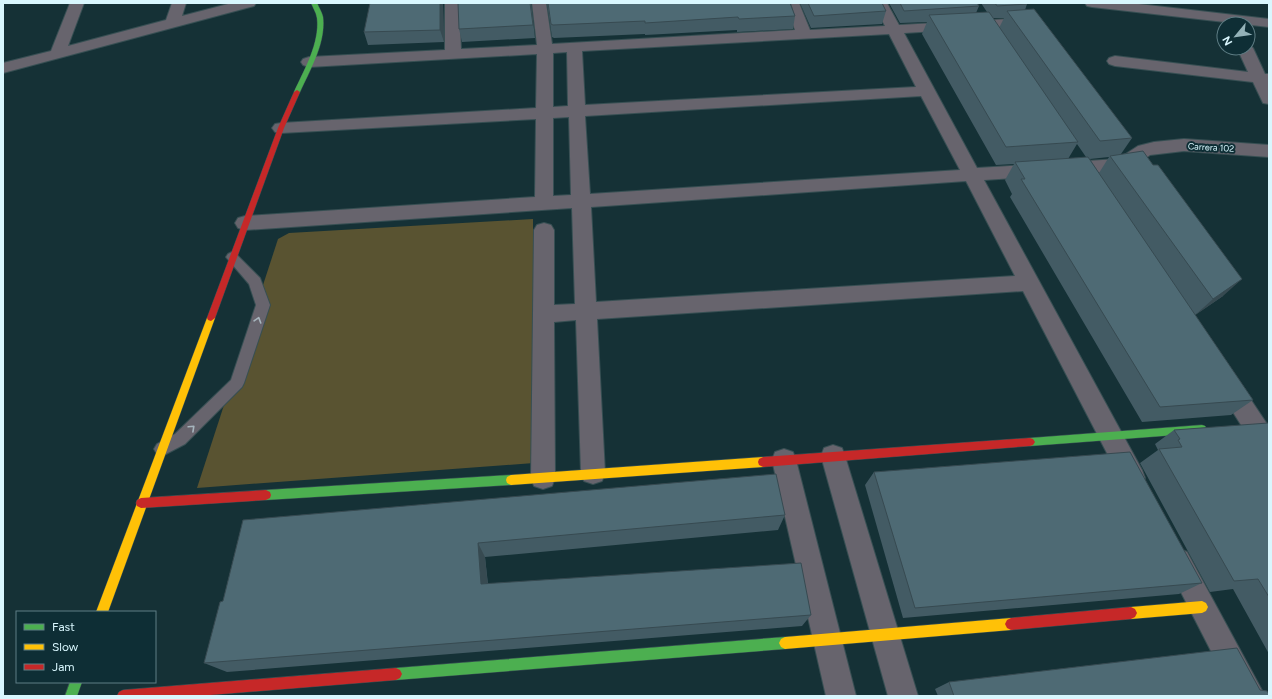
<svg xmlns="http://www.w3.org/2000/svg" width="1272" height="699" font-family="Figtree,sans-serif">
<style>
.green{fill:#595331}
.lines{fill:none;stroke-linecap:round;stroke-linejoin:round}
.lane-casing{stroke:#374f53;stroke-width:2}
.street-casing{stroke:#374f53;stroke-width:2}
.fast-casing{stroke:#374f53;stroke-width:1}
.slow-casing{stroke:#374f53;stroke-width:1}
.jam-casing{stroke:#374f53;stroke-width:1}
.lane{fill:#67646d;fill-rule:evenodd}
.street{fill:#67646d;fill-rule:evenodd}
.fast{fill:#4caf50;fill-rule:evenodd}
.slow{fill:#ffc107;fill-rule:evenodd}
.jam{fill:#c62828;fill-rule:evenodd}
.wall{fill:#435b64;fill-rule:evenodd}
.shaded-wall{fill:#374a51}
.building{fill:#4e6a74;stroke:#374a51}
.oneway{stroke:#a6b5bd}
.labels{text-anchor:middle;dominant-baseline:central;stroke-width:4;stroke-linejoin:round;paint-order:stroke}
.far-street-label{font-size:9px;fill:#d9f7fe;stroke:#0e2e35}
</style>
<rect width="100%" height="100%" fill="#153136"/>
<!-- green -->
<path class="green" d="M533,219L534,463L197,488L278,239L289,233Z"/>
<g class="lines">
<defs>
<path id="lane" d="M232,252L236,254L260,278L270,305L244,383L242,387L185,444L162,456L157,454L154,449L157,444L175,434L231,380L256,305L249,284L226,257L228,254Z"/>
<path id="street" d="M70,3H84L68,46L166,20L172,3H186L182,16L232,3H256L254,6L3,73V63L51,51Z
M445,3H459L461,49L537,45L532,3H546L552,44L795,30L785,3H799L810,30L885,26L873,3H887L899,25L1028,18L1033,19L1035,22L1033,25L904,33L977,168L1118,159L1138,146L1154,142L1184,139L1269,145V157L1184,151L1150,155L1136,165L1121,171L984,180L1142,470L1145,478L1142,486L1133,489L1124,486L1023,291L597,319L605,473L602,481L593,484L584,481L581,473L576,320L554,322L555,478L552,486L543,489L534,486L531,478L534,230L537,225L544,223L551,225L554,230V305L575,304L572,208L245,230L238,228L235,223L238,218L245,216L535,197L536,119L281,133L275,132L272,128L275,124L281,123L536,108L537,54L309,67L303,65L301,62L303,59L309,57L445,50ZM889,34L916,87L585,105L582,51ZM567,52L568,106L553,107V53ZM921,96L960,170L590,194L585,116ZM569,117L571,195L553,196V118ZM966,181L1015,276L596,302L591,207Z
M1085,3H1130L1269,19V27L1092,7L1087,6Z
M1248,44L1253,48L1265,74H1269V104L1263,103L1253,82L1115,66L1109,64L1107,61L1109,58L1115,56L1248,72L1237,48H1248Z
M1227,373L1235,376L1269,427V458L1260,455L1219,390L1216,383L1219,376Z
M833,445L842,448L845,456L918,696H888L821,456L824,448Z
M784,449L793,452L796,460L856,696H826L772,460L775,452Z
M1178,548L1187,552L1265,696H1234L1165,561L1169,552Z"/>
<path id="fast" d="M311,3H317C319,8 322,12 323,17C326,43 310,70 300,92L297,94L294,92C304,70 320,43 317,18C316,12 313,8 311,3Z
M1202,425L1205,426L1207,429L1205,432L1202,433L1030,446L1027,445L1025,442L1027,439L1030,438Z
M511,475L515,477L516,480L515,483L511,485L266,500L262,498L261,495L262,492L266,490Z
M785,637L789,639L791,643L789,647L785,649L396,680L392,678L390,674L392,670L396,668Z
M70,682H82L77,696H65Z"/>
<path id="slow" d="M211,315L215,318L108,612H96L207,318Z
M763,457L767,459L768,462L767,465L763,467L511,485L507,483L506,480L507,477L511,475Z
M1202,601L1206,603L1208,607L1206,611L1202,613L1131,619L1127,617L1125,613L1127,609L1131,607Z
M1011,618L1015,620L1017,624L1015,628L1011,630L785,649L781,647L779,643L781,639L785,637Z"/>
<path id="jam" d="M297,90L300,92L284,128L215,318L211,321L208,320L207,318L278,128L294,92Z
M1030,438L1033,439L1035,442L1033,445L1030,446L763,467L759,465L758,462L759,459L763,457Z
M266,490L270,492L271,495L270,498L266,500L141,508L137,506L136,503L137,500L141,498Z
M1131,607L1135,609L1137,613L1135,617L1131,619L1011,630L1007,628L1005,624L1007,620L1011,618Z
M396,668L400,670L402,674L400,678L396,680L198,696H117L119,692L123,690Z"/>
</defs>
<!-- lane casing -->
<use href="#lane" class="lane-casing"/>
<!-- street casing -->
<use href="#street" class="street-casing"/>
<!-- fast casing -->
<use href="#fast" class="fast-casing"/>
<!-- slow casing -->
<use href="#slow" class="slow-casing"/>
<!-- jam casing -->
<use href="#jam" class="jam-casing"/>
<!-- lane -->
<use href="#lane" class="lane"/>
<!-- street -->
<use href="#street" class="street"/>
<!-- fast -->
<use href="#fast" class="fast"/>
<!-- slow -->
<use href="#slow" class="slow"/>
<!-- jam -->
<use href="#jam" class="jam"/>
</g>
<!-- wall -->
<path class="wall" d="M443,3L444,42L368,45L364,32Z
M531,3L535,38L462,42L459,29Z
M547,3H791L795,16L793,29L737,32V30L645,35V34L554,38L552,37Z
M800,3H882L886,11L882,24L811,28Z
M889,3H977L979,6L976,13L987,12L981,3H1027V4L1025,10L1132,138L1121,154L1223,296L1195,315L1253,400L1231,415L1142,422L1010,197L1012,194L1005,180L1014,164L996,165L922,34L927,22L900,23ZM993,18H1004L999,28ZM1077,144L1086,157L1068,159ZM1109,157L1099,173L1090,159Z
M1269,424V654L1233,589L1210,592L1140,463L1158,450L1155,444L1174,430Z
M874,472L1202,583L1179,594L903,618L865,485Z
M785,515L778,530L485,557L488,584L811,615L802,626L227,672L204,663L223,601L243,520Z
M949,682L1260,690L1269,696H938L935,689Z"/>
<!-- shaded-wall -->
<path class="shaded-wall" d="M440,3H443L444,42L440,30Z
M1242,279L1223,296L1194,316L1213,299Z
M478,543L485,557L489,597L481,584Z"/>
<!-- building -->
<path class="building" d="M370,3H440V30L364,32Z
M458,3H530L533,25L459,29Z
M548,3H790L795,16L739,19L738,17L645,23V21L553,25L551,24Z
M808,3H882L886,11L814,16Z
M900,3H977L979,6L904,11Z
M995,3H1027V4L997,6Z
M1034,9L1132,138L1100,141L1007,11Z
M989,12L1078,142L1006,147L929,15Z
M1143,151L1153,165H1158L1242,279L1213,299L1110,156Z
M1088,157L1253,400L1160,407L1021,179H1025L1015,162Z
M1268,423L1269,424V597L1258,579L1234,581L1159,449L1182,447L1178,440L1180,439L1174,430Z
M1130,452L1202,583L915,608L874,472Z
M776,474L785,515L478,543L481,584L801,563L811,615L204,663L220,602L223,601L243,520Z
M1237,648L1260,690L1267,691L1269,694V696H954L949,682Z"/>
<!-- one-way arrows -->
<defs><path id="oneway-chevron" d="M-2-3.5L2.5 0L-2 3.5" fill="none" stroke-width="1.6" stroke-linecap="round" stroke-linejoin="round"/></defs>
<g class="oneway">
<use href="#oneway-chevron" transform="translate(258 320) rotate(-73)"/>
<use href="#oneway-chevron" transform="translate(192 428) rotate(-43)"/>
</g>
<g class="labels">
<!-- far-street labels -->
<g class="far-street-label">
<text transform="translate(1211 147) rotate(3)">Carrera 102</text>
</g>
</g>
<!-- border -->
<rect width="1272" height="699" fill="none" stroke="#d9f7fe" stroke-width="8"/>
<!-- legend -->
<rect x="16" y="611" width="140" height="72" fill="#0e2e35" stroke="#5f7e85"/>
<rect x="24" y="624" width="20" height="6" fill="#4caf50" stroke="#5f7e85"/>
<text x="52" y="631" font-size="12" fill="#d9f7fe">Fast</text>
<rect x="24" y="644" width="20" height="6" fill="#ffc107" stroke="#5f7e85"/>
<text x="52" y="651" font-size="12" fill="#d9f7fe">Slow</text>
<rect x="24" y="664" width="20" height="6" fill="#c62828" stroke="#5f7e85"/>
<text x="52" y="671" font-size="12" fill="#d9f7fe">Jam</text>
<!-- north arrow -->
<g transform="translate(1236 36) rotate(241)"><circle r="19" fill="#0e2e35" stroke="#5f7e85"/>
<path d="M0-3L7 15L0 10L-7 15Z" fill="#94b2b8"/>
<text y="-6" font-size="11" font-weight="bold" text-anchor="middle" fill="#d9f7fe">N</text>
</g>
</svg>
